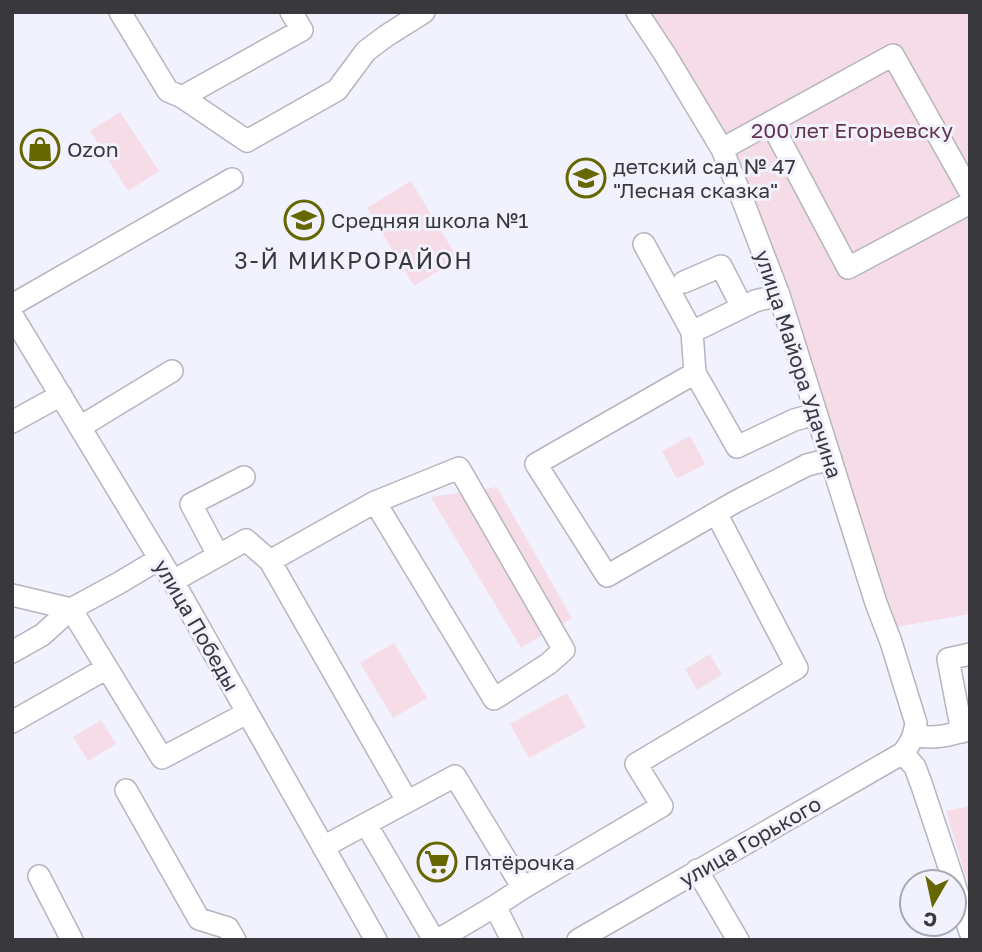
<svg xmlns="http://www.w3.org/2000/svg" width="982" height="952" font-family="'Golos Text',sans-serif">
<style>
.green{fill:#f6dce7}
.lines{fill:none;stroke-linecap:round;stroke-linejoin:round}
.minor-casing{stroke:#b4b5bf;stroke-width:24}
.minor{stroke:#fff;stroke-width:21}
.labels{text-anchor:middle;dominant-baseline:central;stroke-width:6;stroke-linejoin:round;paint-order:stroke}
.park-label{font-size:21px;fill:#63354b;stroke:#f1f2fd}
.poi-label{font-size:21px;fill:#39393d;stroke:#f1f2fd;text-anchor:start}
.street-label{font-size:21px;fill:#39393d;stroke:#f1f2fd}
.neighbourhood-label{font-size:23px;letter-spacing:2px;fill:#39393d;stroke:#f1f2fd}
</style>
<rect width="100%" height="100%" fill="#f1f2fd"/>
<!-- green -->
<path class="green" d="M642,12H970V614L890,628L744,180Z
M120,112L159,171L128,191L90,131Z
M411,181L458,259L414,286L367,208Z
M690,436L705,464L677,479L662,451Z
M497,487L572,618L521,648L431,497Z
M394,643L427,698L393,718L360,663Z
M710,654L722,675L697,690L685,669Z
M567,693L586,727L529,758L510,724Z
M101,720L116,744L88,761L73,737Z
M970,806V891L946,811Z"/>
<g class="lines">
<defs>
<path id="minor" d="M120,12L168,91L182,97
M291,12L302,30L182,97L247,141L337,90L366,51L386,36L424,12
M771,123L848,268L970,203
M722,149L893,55L970,192
M644,244L692,332
M684,282L721,266L742,307
M779,295L755,301L692,332L695,373L737,447L794,420L816,414
M12,305L232,179
M12,315L173,581L376,940
M695,373L536,464L607,576L735,502L807,465L831,459
M12,422L61,395
M80,427L172,371
M218,555L191,504L244,477
M270,561L407,801
M173,581L246,540L270,561L375,502L459,468L564,650L548,664L494,699L375,502
M12,595L71,609L107,668
M12,652L42,635L71,609L119,583L159,559
M12,722L107,668L162,758L247,713
M962,732L948,659L970,654
M914,735C933,740 951,735 970,729
M903,753L915,767L922,786L954,882
M126,790L199,919L228,928L235,940
M366,824L434,940
M323,847L455,776L523,888L495,906L512,940
M697,870L738,940
M39,876L72,940
M954,883L970,932
M523,888L662,806L636,764L797,668L716,513
M438,940L495,906
M578,940L903,753C911,743 914,736 916,723L891,642L876,603L779,295L740,193L722,149L666,56L637,12"/>
</defs>
<!-- minor casing -->
<use href="#minor" class="minor-casing"/>
<!-- minor -->
<use href="#minor" class="minor"/>
</g>
<!-- icons -->
<defs>
<symbol id="shop-ring" viewBox="-11 -11 22 22"><circle r="9.5" fill="#f1f2fd" stroke="#676701" stroke-width="1.5"/><path d="M-5-2.5h2.3a2.7 3.5 0 0 1 5.4 0H5L5.5 6h-11ZM-1.5-2.5h3a1.5 2.3 0 0 0-3 0Z" fill="#676701"/></symbol>
<symbol id="school-ring" viewBox="-11 -11 22 22"><circle r="9.5" fill="#f1f2fd" stroke="#676701" stroke-width="1.5"/><path d="M0-5L7-2L0 1L-7-2ZM-4 1L0 2.5L4 1V4Q0 6-4 4Z" fill="#676701"/></symbol>
<symbol id="supermarket-ring" viewBox="-11 -11 22 22"><circle r="9.5" fill="#f1f2fd" stroke="#676701" stroke-width="1.5"/><path d="M-6-5.5h2.5l.6 2H6L4.5 2H-2.5L-4.4-4H-6ZM-1.5 3.2a1.3 1.3 0 1 0 .1 0ZM3 3.2a1.3 1.3 0 1 0 .1 0Z" fill="#676701"/></symbol>
</defs>
<g fill-rule="evenodd">
<use href="#shop-ring" x="18" y="127" width="44" height="44"/>
<use href="#school-ring" x="564" y="156" width="44" height="44"/>
<use href="#school-ring" x="282" y="198" width="44" height="44"/>
<use href="#supermarket-ring" x="415" y="840" width="44" height="44"/>
</g>
<g class="labels">
<!-- park labels -->
<g class="park-label">
<text x="852" y="130">200 лет Егорьевску</text>
</g>
<!-- poi labels -->
<g class="poi-label">
<text x="67" y="149">Ozon</text>
<text x="613" y="166">детский сад № 47<tspan x="613" dy="24">"Лесная сказка"</tspan></text>
<text x="331" y="220">Средняя школа №1</text>
<text x="464" y="862">Пятёрочка</text>
</g>
<!-- street labels -->
<g class="street-label">
<text transform="translate(799 364) rotate(72)">улица Майора Удачина</text>
<text transform="translate(197 625) rotate(60)">улица Победы</text>
<text transform="translate(750 841) rotate(-30)">улица Горького</text>
</g>
<!-- neighbourhood labels -->
<g class="neighbourhood-label">
<text x="354" y="260">3-Й МИКРОРАЙОН</text>
</g>
</g>
<!-- border -->
<rect width="982" height="952" fill="none" stroke="#39393d" stroke-width="28"/>
<!-- north arrow -->
<g transform="translate(933 903) rotate(189)"><circle r="33" fill="#f1f2fd" stroke="#a7a8b0" stroke-width="2"/>
<path d="M0-5L12 26L0 18L-12 26Z" fill="#676701"/>
<text y="-10" font-size="19" font-weight="bold" text-anchor="middle" fill="#39393d">С</text>
</g>
</svg>
